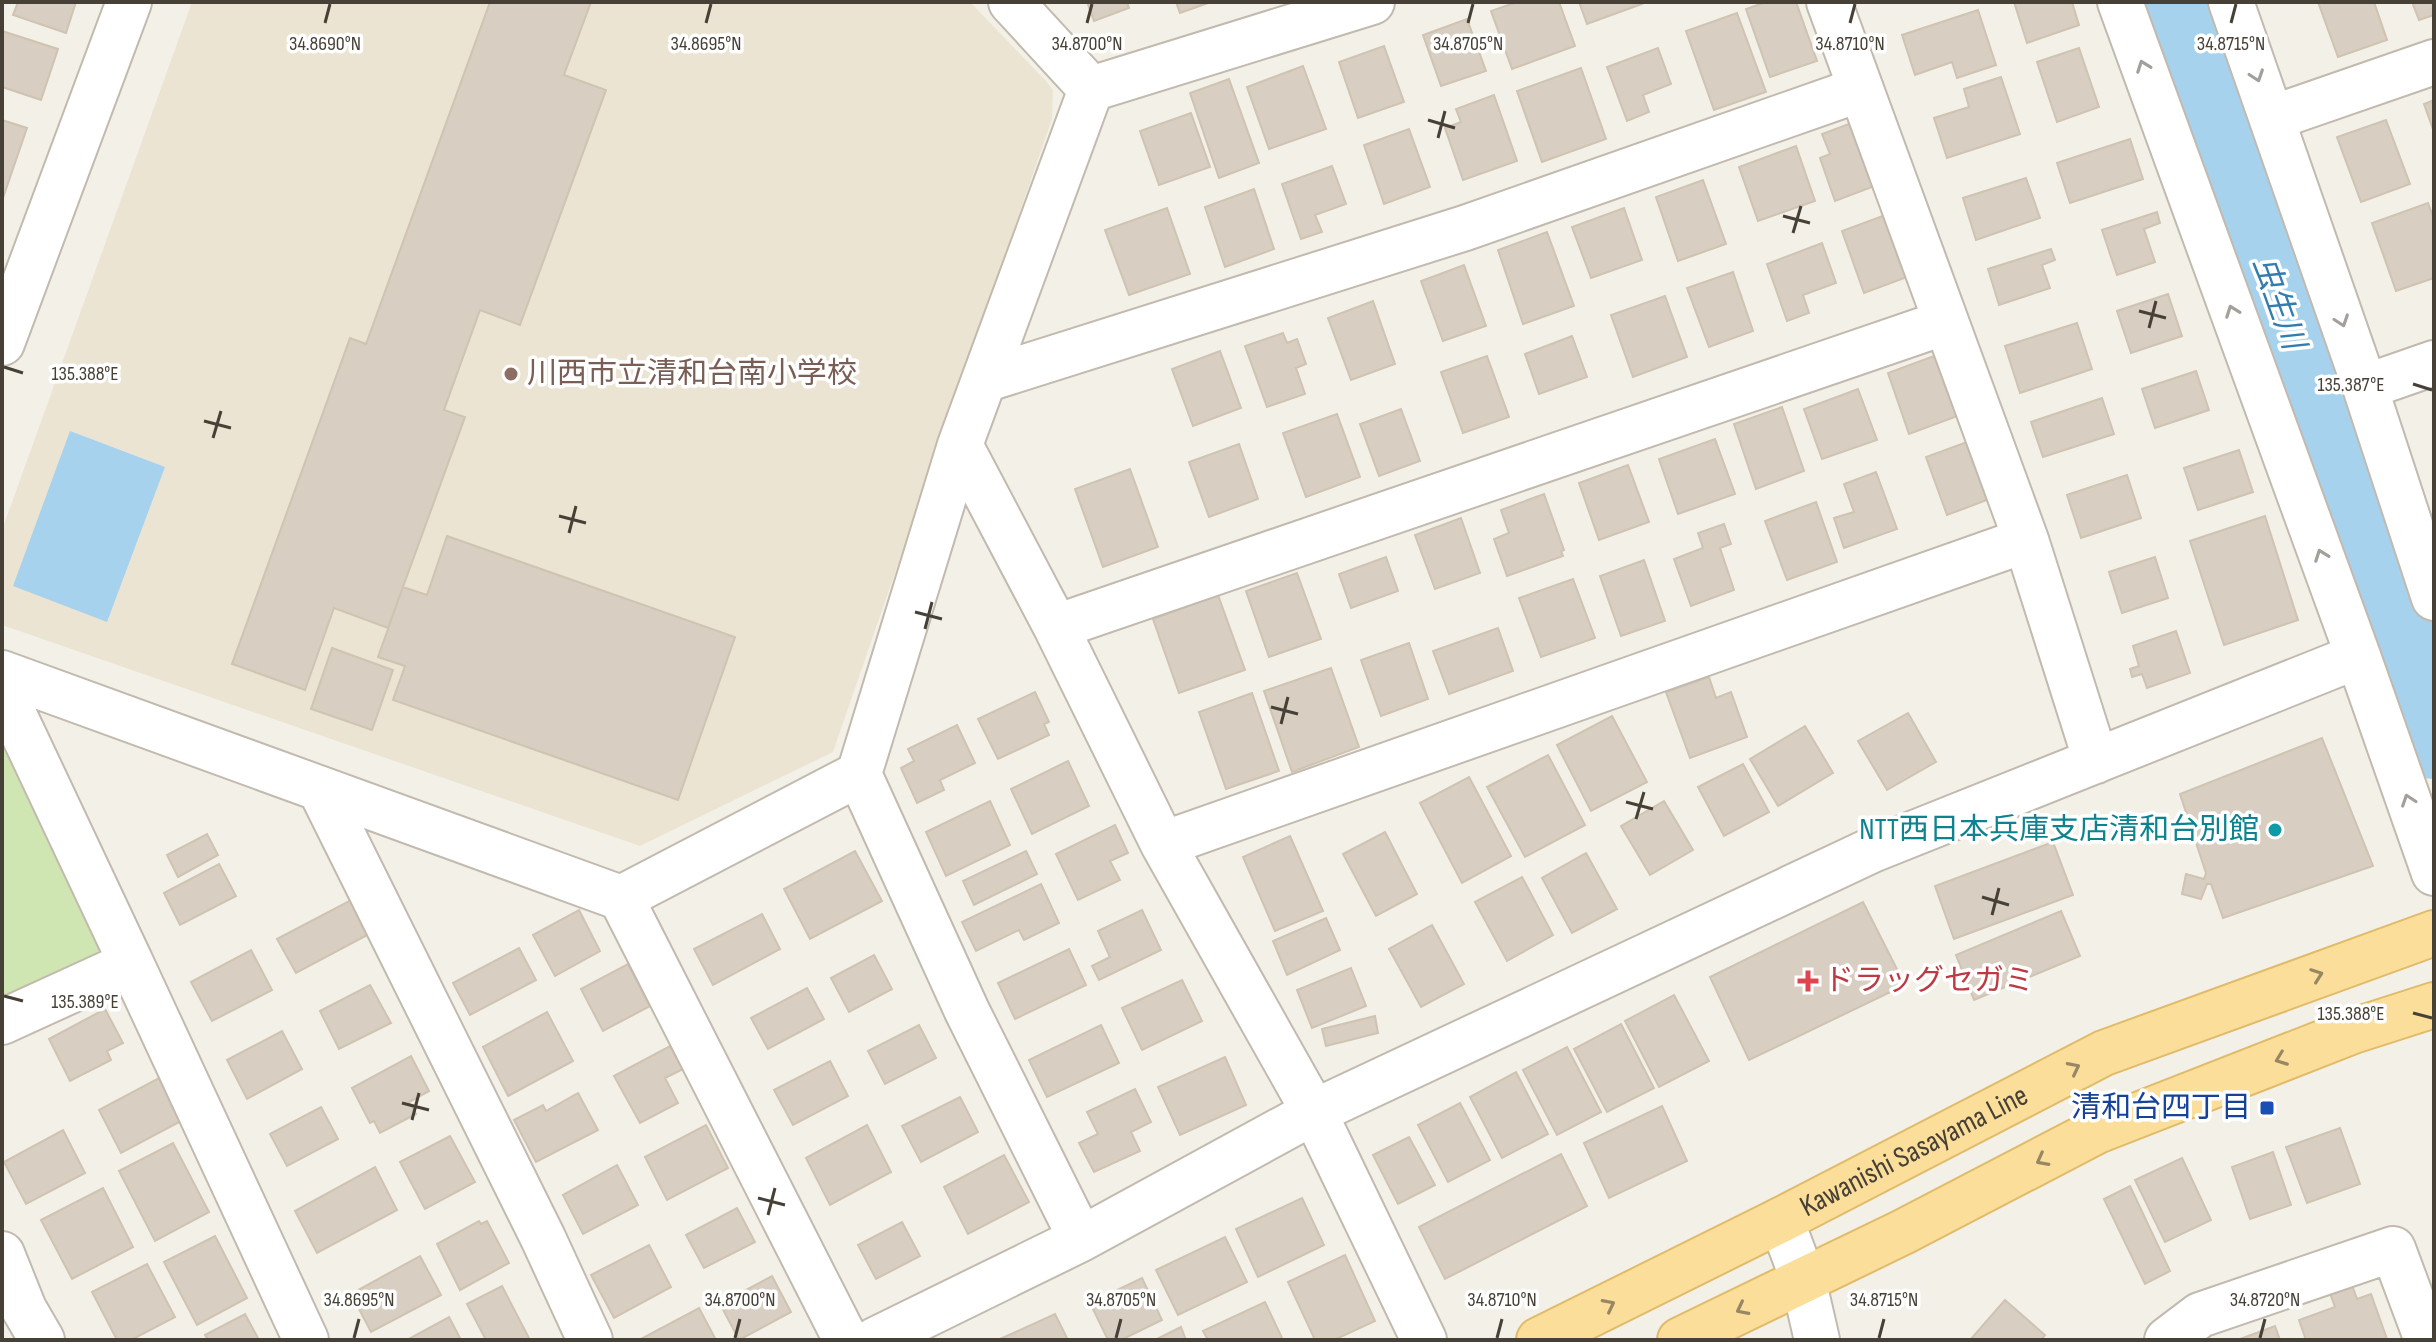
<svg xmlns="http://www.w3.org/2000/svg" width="2436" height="1342" font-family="'Sofia Sans Condensed','Noto Sans JP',sans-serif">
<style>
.education{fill:#ece4d2}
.green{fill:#cfe6b2}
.water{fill:#a6d2ee}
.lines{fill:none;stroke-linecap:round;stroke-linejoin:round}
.river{stroke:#a6d2ee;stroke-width:80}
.building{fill:#d8cec1;stroke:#cfc3b1;stroke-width:2}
.minor-casing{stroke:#c2baae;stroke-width:48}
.major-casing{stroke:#e0bb69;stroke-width:48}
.minor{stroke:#fff;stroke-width:44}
.major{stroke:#fbde9a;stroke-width:44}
.oneway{stroke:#a3a09b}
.oneway2{stroke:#988764}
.ticks{fill:none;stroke:#474037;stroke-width:3}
.education-dot{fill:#8d6e63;stroke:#fff;stroke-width:3}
.culture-dot{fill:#0f9aa8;stroke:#fff;stroke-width:3}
.health-dot{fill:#e0444e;stroke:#fff;stroke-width:3}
.transit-dot{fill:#1a4fb4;stroke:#fff;stroke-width:3}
.labels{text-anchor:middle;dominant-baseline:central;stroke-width:7;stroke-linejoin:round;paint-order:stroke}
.education-label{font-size:30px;fill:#785e54;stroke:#fff;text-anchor:start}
.culture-label{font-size:30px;fill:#0d838f;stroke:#fff;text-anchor:end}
.health-label{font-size:30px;fill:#be3a42;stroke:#fff;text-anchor:start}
.transit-label{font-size:30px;fill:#164399;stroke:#fff;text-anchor:end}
.street-label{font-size:30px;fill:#474037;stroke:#fff}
.water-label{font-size:32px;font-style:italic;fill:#337caf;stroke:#fff}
.ticks-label{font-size:20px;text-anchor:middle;fill:#474037;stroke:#fff;stroke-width:7;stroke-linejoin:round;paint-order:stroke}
</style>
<rect width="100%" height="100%" fill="#f3f0e8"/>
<!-- education -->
<path class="education" d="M192,2H970L1045,80L1053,90L1052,119L833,752L640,846L2,625V530Z"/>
<!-- green -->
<path class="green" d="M2,689L131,963L2,1020Z"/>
<!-- water -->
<path class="water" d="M70,431L165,467L107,622L13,586Z"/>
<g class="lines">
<!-- river -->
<path class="river" d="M2170,2L2434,739"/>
</g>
<!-- building -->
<path class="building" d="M18,2H76L66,33L13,15Z
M490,2H591L564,75L606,90L520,325L480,310L444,410L465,417L388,628L334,608L305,690L232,664L350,338L366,344Z
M1087,2H1127L1129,8L1094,21Z
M1176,2H1211L1180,13Z
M1517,2H1559L1575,46L1512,69L1491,11Z
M1579,2H1641L1642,4L1587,24Z
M1766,2H1796L1817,61L1770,77L1746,9Z
M2014,2H2072L2079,25L2027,43Z
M2318,2H2374L2387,40L2338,57Z
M2412,2H2434V15L2419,20Z
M1978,10L1996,65L1957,78L1952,62L1915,75L1902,35Z
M1737,13L1766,92L1714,110L1686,31Z
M1467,19L1486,71L1441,86L1423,35Z
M2,31L58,49L41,100L2,87Z
M1384,46L1404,102L1358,118L1339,62Z
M1658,48L1671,84L1643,95L1649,112L1627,121L1607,67Z
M2079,48L2099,107L2057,122L2037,62Z
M1303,66L1326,129L1269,149L1247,87Z
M1581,68L1606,139L1542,162L1517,91Z
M2001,77L2020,134L1947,158L1934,118L1969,107L1964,89Z
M1229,79L1259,163L1219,178L1190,93Z
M1494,95L1517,161L1463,180L1445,128L1461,122L1456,109Z
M2434,100V132L2424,104Z
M1191,113L1210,167L1159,185L1140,131Z
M2,120L27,128L3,198L2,197Z
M2386,120L2410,184L2361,202L2337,137Z
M1857,121L1880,184L1835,201L1820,158L1830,154L1822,134Z
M1409,129L1430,187L1384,204L1364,145Z
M2130,139L2143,179L2070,203L2057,163Z
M1796,146L1815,201L1758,221L1739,167Z
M1332,166L1346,204L1315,215L1322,232L1301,239L1282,184Z
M2026,178L2040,218L1976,240L1963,198Z
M1703,180L1726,244L1678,261L1656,197Z
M1254,189L1274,249L1225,267L1205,207Z
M2428,203L2434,219V278L2396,291L2372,223Z
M1167,208L1190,274L1129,295L1105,230Z
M1624,208L1642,260L1591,278L1572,227Z
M2157,212L2160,223L2144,229L2155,262L2117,275L2102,230Z
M1888,214L1910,276L1864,293L1842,231Z
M1547,232L1574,306L1523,324L1498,250Z
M1822,243L1836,283L1803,295L1809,313L1787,321L1767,264Z
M2051,249L2055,260L2042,265L2050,288L1999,305L1988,269Z
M1464,265L1486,326L1443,341L1421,281Z
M1733,272L1753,331L1709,347L1687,288Z
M2168,294L2182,336L2131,353L2117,311Z
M1665,296L1687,357L1633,377L1611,315Z
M1373,301L1395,364L1351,380L1328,318Z
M2077,323L2092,369L2020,393L2005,346Z
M1283,333L1287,343L1297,339L1306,364L1296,368L1305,394L1267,407L1245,346Z
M1572,336L1587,377L1539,394L1525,354Z
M1220,351L1241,408L1193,426L1172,369Z
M1942,353L1963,414L1909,434L1888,373Z
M1487,356L1509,417L1463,433L1441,372Z
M2196,371L2209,410L2155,428L2142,389Z
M1858,389L1877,440L1822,459L1804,409Z
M2102,398L2114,434L2043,457L2031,422Z
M1782,407L1804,471L1756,489L1734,424Z
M1401,409L1420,461L1379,476L1360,424Z
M1337,414L1360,477L1306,497L1283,433Z
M1715,439L1735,494L1678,514L1659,459Z
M1967,442L1987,500L1947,515L1926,457Z
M1239,444L1258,499L1209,517L1189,462Z
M2239,450L2253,492L2198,510L2184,468Z
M1628,465L1649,522L1599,540L1579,483Z
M1130,469L1158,547L1103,567L1075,489Z
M1876,472L1897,529L1844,548L1834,518L1854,512L1844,484Z
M2127,475L2141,518L2081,538L2067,495Z
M1544,494L1564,550L1561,551L1563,556L1507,576L1494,539L1509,533L1501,510Z
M1816,502L1837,562L1787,580L1765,521Z
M2265,516L2298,620L2224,645L2190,541Z
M1461,518L1480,573L1435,589L1415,535Z
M1724,524L1731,544L1720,548L1734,590L1691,606L1674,559L1703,548L1698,533Z
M447,536L735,637L678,800L393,700L405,666L378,657L403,587L427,595Z
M1386,557L1398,591L1351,608L1339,574Z
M2155,557L2168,598L2122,613L2109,572Z
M1644,560L1665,621L1621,636L1600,576Z
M1297,573L1321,639L1269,657L1246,591Z
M1573,579L1595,638L1541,657L1519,598Z
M1218,595L1245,670L1179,693L1153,619Z
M1498,628L1513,671L1449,694L1433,651Z
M2176,631L2190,673L2147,688L2142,674L2132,677L2130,669L2139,666L2133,646Z
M1409,643L1428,699L1381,716L1361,660Z
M332,648L393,670L372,730L311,709Z
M1331,668L1359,747L1292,772L1264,691Z
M1709,677L1716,698L1731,692L1747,737L1690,758L1666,692Z
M1035,692L1049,722L1044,724L1049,735L998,759L978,719Z
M1252,693L1279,771L1226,789L1199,712Z
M1908,713L1936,762L1887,790L1858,741Z
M1612,716L1647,782L1591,811L1557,745Z
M957,725L975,763L940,780L944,790L917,803L901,768L914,761L908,749Z
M1805,726L1833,773L1778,806L1750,759Z
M2322,738L2373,866L2223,918L2211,884H2207L2201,899L2182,894L2186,874L2204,879L2206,873L2180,794Z
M1548,755L1585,825L1525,857L1487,787Z
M1068,761L1089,806L1032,834L1011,789Z
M1743,764L1769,812L1724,836L1698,787Z
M1469,777L1511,856L1462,883L1420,803Z
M990,801L1010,845L946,876L926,832Z
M1664,801L1693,850L1650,875L1621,826Z
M1115,825L1128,853L1110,861L1120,880L1078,900L1056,854Z
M1385,832L1417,894L1376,916L1343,854Z
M207,834L218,855L178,877L167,855Z
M1290,836L1323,911L1275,931L1243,857Z
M2053,842L2073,895L1954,939L1935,886Z
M855,851L882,901L810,939L784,889Z
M1026,851L1037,874L974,905L963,881Z
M1586,853L1617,909L1572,933L1542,878Z
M219,864L236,896L180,925L164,893Z
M1522,877L1553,935L1507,961L1475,902Z
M1041,884L1059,923L1024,940L1019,930L976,951L962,922Z
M353,899L371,933L296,973L277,939Z
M1863,902L1905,985L1749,1060L1710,977Z
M579,910L600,951L555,976L533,935Z
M1142,910L1161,950L1099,980L1092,966L1110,957L1098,931Z
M2061,911L2080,956L1974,1000L1956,955Z
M762,914L780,949L713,985L694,949Z
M1326,918L1340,950L1287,975L1273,941Z
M1432,925L1464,984L1421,1007L1389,949Z
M519,948L536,980L470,1015L453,983Z
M1069,949L1086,985L1015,1019L998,983Z
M251,950L272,990L212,1021L191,982Z
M874,955L892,989L849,1012L831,978Z
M628,964L650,1006L603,1031L581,989Z
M1351,968L1366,1006L1312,1028L1297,990Z
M1182,980L1202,1021L1142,1050L1122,1008Z
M370,985L391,1023L339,1049L320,1011Z
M807,988L824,1019L768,1049L751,1018Z
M1674,995L1709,1061L1659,1087L1625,1021Z
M105,1009L123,1043L107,1051L111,1060L70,1081L49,1039Z
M547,1012L573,1061L508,1096L483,1047Z
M1375,1016L1378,1033L1326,1046L1322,1029Z
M1621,1024L1654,1088L1607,1112L1574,1049Z
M919,1025L936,1058L885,1084L868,1051Z
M1101,1025L1119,1063L1047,1097L1029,1060Z
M282,1031L302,1069L247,1099L227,1060Z
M670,1046L683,1069L665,1078L678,1103L640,1123L614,1076Z
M1567,1047L1601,1112L1557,1135L1523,1070Z
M411,1056L429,1091L409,1102L416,1114L380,1133L374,1121L370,1123L352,1088Z
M1225,1057L1246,1105L1180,1135L1158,1087Z
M830,1061L848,1096L793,1125L774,1090Z
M1516,1072L1548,1134L1502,1158L1470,1097Z
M159,1078L181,1121L121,1153L99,1110Z
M1135,1089L1151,1122L1131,1132L1140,1151L1094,1172L1079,1143L1098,1134L1087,1112Z
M578,1093L598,1130L536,1162L514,1120L543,1105L546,1111Z
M960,1097L978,1132L921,1162L902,1126Z
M1460,1103L1490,1160L1448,1182L1418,1125Z
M1662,1106L1687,1161L1609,1198L1584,1143Z
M321,1107L338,1139L287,1166L270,1134Z
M706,1125L728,1168L667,1200L645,1157Z
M867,1125L891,1172L830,1205L806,1158Z
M2340,1128L2360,1184L2307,1203L2286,1147Z
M63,1130L85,1173L26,1204L4,1162Z
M450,1136L475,1182L425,1209L400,1162Z
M1409,1137L1435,1185L1398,1204L1373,1155Z
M173,1143L209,1212L155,1241L119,1171Z
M2273,1152L2291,1205L2250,1219L2232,1167Z
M1561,1154L1587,1206L1445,1279L1419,1227Z
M1004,1155L1029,1202L968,1234L944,1187Z
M2182,1158L2211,1220L2165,1242L2135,1180Z
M617,1165L638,1205L583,1234L563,1195Z
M375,1167L397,1210L317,1253L295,1211Z
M2130,1186L2170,1271L2145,1284L2104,1199Z
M103,1188L133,1247L72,1279L41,1220Z
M1302,1198L1324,1245L1258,1277L1236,1229Z
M737,1208L755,1242L704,1268L686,1235Z
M479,1221L481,1224L487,1221L509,1263L460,1290L437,1244Z
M902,1222L920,1256L876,1279L858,1245Z
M215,1236L247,1298L197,1325L164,1262Z
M1225,1237L1247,1282L1178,1315L1156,1270Z
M649,1245L671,1287L614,1318L591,1275Z
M1345,1255L1375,1321L1334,1340H1315L1288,1282Z
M420,1256L441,1295L371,1332L351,1294Z
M147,1264L175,1317L131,1340H117L92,1292Z
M772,1276L791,1312L739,1340L720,1304Z
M1142,1278L1162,1320L1121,1340H1108L1090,1303Z
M2352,1285L2357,1299L2371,1294L2387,1339L2306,1340L2299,1320L2335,1307L2330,1293Z
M502,1286L530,1340H486L467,1304Z
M2005,1300L2045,1335L2041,1340H1970Z
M1265,1302L1283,1340H1208L1203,1331Z
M699,1308L716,1340L641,1339Z
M245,1314L259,1340H208L205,1335Z
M1055,1314L1068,1340L1000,1339Z
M449,1317L461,1340H407Z
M2275,1326L2280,1340H2240V1339Z
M1181,1327L1186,1340H1155Z"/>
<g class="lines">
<defs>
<path id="minor" d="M1011,2L1091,89
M1829,2L2026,540L2096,761
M2120,2L2358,656L2434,873
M2231,2L2365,387L2434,598
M2272,118L2434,62
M2,343L129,2
M984,380L1465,228L1861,89
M2365,387L2434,363
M960,445L1056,627L1163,844L1314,1112L1424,1340
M1056,627L1946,322
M2,673L621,898L859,774L960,445L1091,89L1372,2
M2,689L131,963L2,1022
M859,774L967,1011L1081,1239
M320,789L543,1238L590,1340
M1163,844L2026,540
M621,898L846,1340
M131,963L306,1340
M1781,1220L1803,1279L1817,1340
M2,1254L24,1309L42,1340
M875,1340L1081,1239L1314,1112L1872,850L2358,656
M2167,1340L2200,1315L2393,1249L2427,1340"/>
<g id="major">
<path id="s1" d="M1539,1340L1781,1220L2104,1053L2434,933"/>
<path d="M1680,1340L1903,1232L2097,1131L2353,1031L2434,1005"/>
</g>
</defs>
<!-- minor casing -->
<use href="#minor" class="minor-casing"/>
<!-- major casing -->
<use href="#major" class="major-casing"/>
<!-- minor -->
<use href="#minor" class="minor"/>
<!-- major -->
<use href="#major" class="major"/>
</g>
<!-- one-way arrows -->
<defs><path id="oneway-chevron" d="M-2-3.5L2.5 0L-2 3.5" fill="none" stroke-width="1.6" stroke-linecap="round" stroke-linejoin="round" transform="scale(2)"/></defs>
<g class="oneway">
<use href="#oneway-chevron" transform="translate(2143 66) rotate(-110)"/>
<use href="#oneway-chevron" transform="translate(2257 76) rotate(71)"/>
<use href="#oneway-chevron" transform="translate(2232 311) rotate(-110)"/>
<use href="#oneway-chevron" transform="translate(2342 321) rotate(71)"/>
<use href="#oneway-chevron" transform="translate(2321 555) rotate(-110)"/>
<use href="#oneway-chevron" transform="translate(2408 800) rotate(-109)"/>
</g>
<g class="oneway2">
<use href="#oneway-chevron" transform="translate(2317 975) rotate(-20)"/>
<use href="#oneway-chevron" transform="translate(2281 1059) rotate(159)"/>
<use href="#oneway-chevron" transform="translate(2074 1068) rotate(-27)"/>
<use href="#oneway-chevron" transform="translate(2042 1160) rotate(152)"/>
<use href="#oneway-chevron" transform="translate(1609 1305) rotate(-27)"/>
<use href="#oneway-chevron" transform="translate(1742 1309) rotate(153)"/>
</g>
<!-- ticks -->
<path class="ticks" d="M325,23L330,4M706,23L711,4M1087,23L1092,4M1468,23L1473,4M1850,23L1855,4M2231,23L2236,4M1428,120L1455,128M1438,138L1445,111M1783,216L1810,223M1793,233L1801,206M2139,311L2166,318M2149,328L2156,301M4,367L23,373M2413,384L2432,390M204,421L231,428M213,438L221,411M559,516L586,523M569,533L576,506M915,612L942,619M925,629L932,602M1271,707L1298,714M1281,724L1288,697M1626,802L1653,809M1636,819L1644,792M1982,897L2009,905M1992,915L1999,888M4,996L23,1001M2413,1013L2432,1018M402,1103L429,1110M412,1120L419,1093M758,1198L785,1205M768,1215L775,1188M354,1338L359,1319M735,1338L740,1319M1116,1338L1121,1319M1497,1338L1502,1319M1879,1338L1884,1319M2260,1338L2265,1319"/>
<!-- markers -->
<circle class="education-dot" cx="511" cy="374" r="8"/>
<circle class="culture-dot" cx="2275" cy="830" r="8"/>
<path class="health-dot" d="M1804 969h8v8h8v8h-8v8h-8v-8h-8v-8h8z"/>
<rect class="transit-dot" x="2259" y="1100" width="16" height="16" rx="4"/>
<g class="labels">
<!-- education labels -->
<g class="education-label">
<text x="527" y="374">川西市立清和台南小学校</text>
</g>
<!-- culture labels -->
<g class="culture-label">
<text x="2259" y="830">NTT西日本兵庫支店清和台別館</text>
</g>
<!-- health labels -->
<g class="health-label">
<text x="1824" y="981">ドラッグセガミ</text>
</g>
<!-- transit labels -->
<g class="transit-label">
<text x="2251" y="1108">清和台四丁目</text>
</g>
<!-- street labels -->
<g class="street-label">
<text stroke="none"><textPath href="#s1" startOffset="420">Kawanishi Sasayama Line</textPath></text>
</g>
<!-- water labels -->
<g class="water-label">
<text transform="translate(2278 303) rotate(70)">虫生川</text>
</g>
</g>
<g class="ticks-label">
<text x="325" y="50">34.8690°N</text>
<text x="706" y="50">34.8695°N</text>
<text x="1087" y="50">34.8700°N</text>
<text x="1468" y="50">34.8705°N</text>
<text x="1850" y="50">34.8710°N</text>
<text x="2231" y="50">34.8715°N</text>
<text x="85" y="380">135.388°E</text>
<text x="2351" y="391">135.387°E</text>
<text x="85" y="1008">135.389°E</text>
<text x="2351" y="1020">135.388°E</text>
<text x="359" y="1306">34.8695°N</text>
<text x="740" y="1306">34.8700°N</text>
<text x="1121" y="1306">34.8705°N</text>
<text x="1502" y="1306">34.8710°N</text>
<text x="1884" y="1306">34.8715°N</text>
<text x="2265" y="1306">34.8720°N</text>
</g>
<!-- border -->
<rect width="2436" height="1342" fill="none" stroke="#474037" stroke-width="8"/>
</svg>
